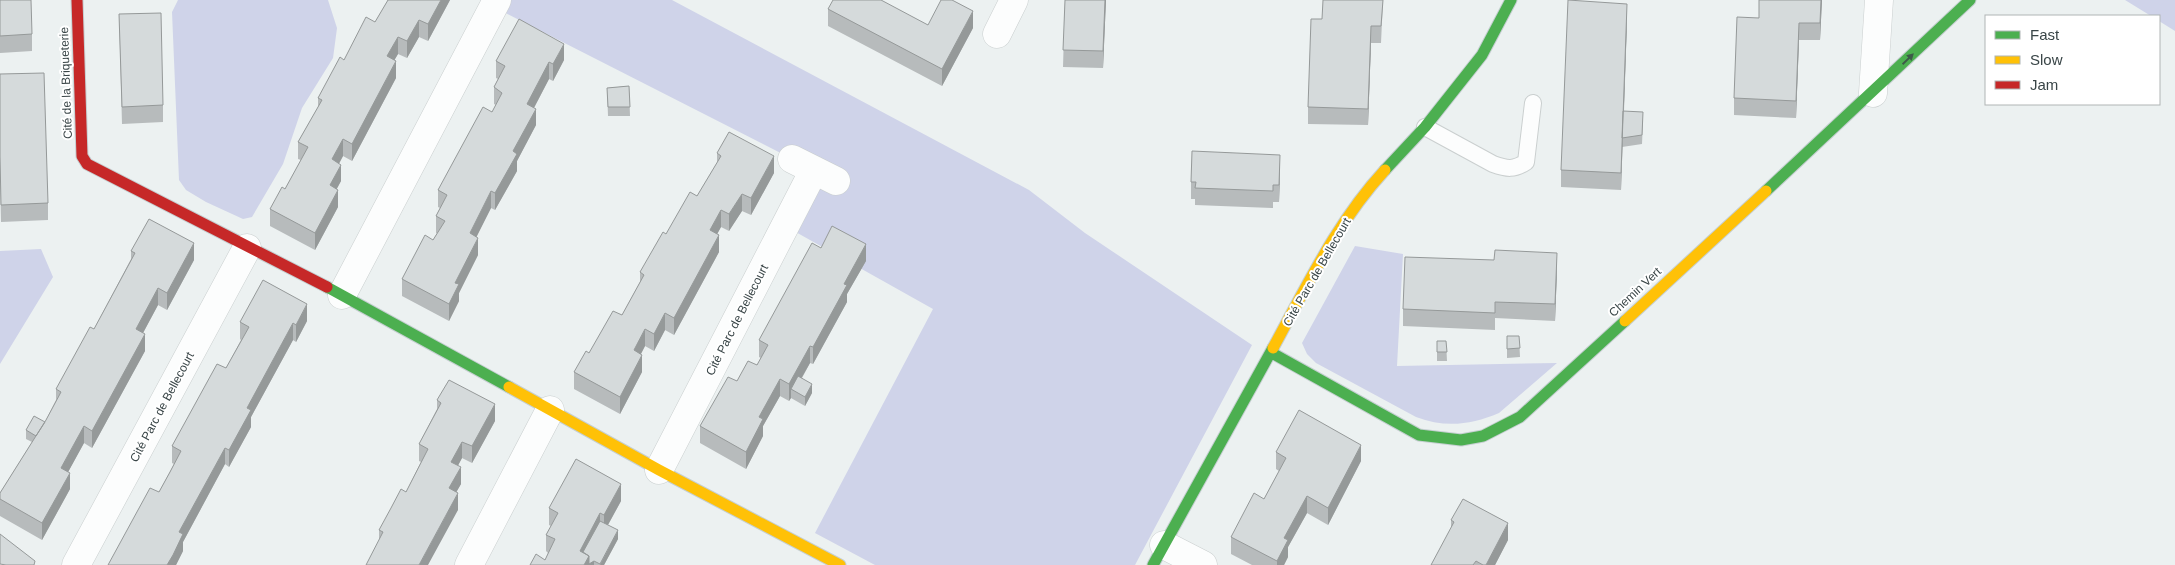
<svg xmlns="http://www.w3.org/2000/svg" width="2175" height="565" font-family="Arial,sans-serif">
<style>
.green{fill:#cfd3e9}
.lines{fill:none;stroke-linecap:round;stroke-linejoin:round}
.lane-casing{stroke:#cacfcf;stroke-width:18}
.street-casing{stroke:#cacfcf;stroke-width:29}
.fast-casing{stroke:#c5cfd1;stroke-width:13}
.slow-casing{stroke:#c5cfd1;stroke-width:13}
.jam-casing{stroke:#c5cfd1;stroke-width:13}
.lane{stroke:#fcfdfd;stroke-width:16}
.street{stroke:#fcfdfd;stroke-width:28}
.fast{stroke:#4caf50;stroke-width:11}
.slow{stroke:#ffc107;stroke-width:11}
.jam{stroke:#c62828;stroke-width:11}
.wall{fill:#b7bbbc}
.shaded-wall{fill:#959999}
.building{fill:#d5dadb;stroke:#959999}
.oneway{fill:#3d5a49}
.labels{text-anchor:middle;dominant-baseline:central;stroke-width:4;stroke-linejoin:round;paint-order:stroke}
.street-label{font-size:12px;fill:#394547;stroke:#fff}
</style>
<rect width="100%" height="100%" fill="#ecf1f1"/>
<!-- green -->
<path class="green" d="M178,0H328L337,28L333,58L302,108L283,164L252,217L243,219L206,202L186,190L179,180L172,12Z
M480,0H672L1029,190L1085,233L1252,345L1135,565H875L815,533L933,309L785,226L814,170Z
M2125,0H2175V31L2159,21V16H2151Z
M1355,246L1403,254L1397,366L1557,363L1499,413C1471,425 1445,428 1416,417L1316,363L1307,354L1302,343Z
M41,249L53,277L0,364V251Z"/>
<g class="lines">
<defs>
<path id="lane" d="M1425,127L1493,164C1507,169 1514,170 1526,162L1533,103"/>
<path id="street" d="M997,34L1014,0
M1873,93L1879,0
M792,159L836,181
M342,295L497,0
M659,470L814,170
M1164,545L1203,565
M76,565L247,248
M469,565L550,410"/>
<path id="fast" d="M1385,170L1425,127L1482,55L1511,0
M1766,191L1970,0
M327,287L509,387
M1272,353L1419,435L1461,440L1483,436L1520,417L1625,321
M1153,565L1273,348"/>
<path id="slow" d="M1625,321L1766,191
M1273,348C1307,286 1337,222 1385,170
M509,387L659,470L840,565"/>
<path id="jam" d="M77,0L82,156L87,164L327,287"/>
</defs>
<!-- lane casing -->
<use href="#lane" class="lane-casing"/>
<!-- street casing -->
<use href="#street" class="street-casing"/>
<!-- fast casing -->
<use href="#fast" class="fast-casing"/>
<!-- slow casing -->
<use href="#slow" class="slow-casing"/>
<!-- jam casing -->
<use href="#jam" class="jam-casing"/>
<!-- lane -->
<use href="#lane" class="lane"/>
<!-- street -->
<use href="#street" class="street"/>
<!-- fast -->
<use href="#fast" class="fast"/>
<!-- slow -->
<use href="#slow" class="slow"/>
<!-- jam -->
<use href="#jam" class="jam"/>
</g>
<!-- wall -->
<path class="wall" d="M0,0L32,34V51L0,53Z
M388,0H450L428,41L419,37L407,58L398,54L394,60L396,78L352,161L343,156L339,164L341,181L336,189L338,207L315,250L270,226V209L285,189L301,160L298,159V142L318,107V98L344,60L375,22Z
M1065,0H1106L1103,68L1063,67Z
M1383,0L1381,43H1371L1368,125L1308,124V107L1322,19Z
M1759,0H1822L1820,40H1799L1796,118L1734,115V98L1759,18Z
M828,9L928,25L973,28L942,86L828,26Z
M119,14L163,105V122L122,124Z
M1627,21L1624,111L1643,121L1642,144L1622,147V143L1621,190L1561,187V170Z
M564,60L553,81L549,79L534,108L536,125L517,161V171L495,210L491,208L476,237L478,255L459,293V301L449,321L402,296V279L433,240L437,233H436V216L440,208L438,207V190L492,112L496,105L494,104V87L498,79L496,78V61Z
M0,74L48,203V220L1,222L0,174Z
M629,86L630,116H608L607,88Z
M717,153L774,173L751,215L742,211L729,231L721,227L717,234L719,252L674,335L665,330L654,351L645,346L641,354L642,372L620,414L574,389V372L589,353L622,315L640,282V272L666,234L697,196L717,163Z
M1280,172L1279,202H1273V208L1195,205V199H1191V182Z
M821,248L866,261L847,294V302L813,364L810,363L802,378L812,393L805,406L791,398L789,401L780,396L763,426V436L746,469L700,443V426L737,381L757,365L761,358L759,357V340Z
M131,251L194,260L167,310L158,305L143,333L145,351L92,448L84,443L68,472L70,489L42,540L0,516V493L32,442L26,439V430L45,422L56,400V389L94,329L131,259Z
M1557,270L1555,321L1495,318V330L1403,326V309Z
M307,321L296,342L293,340L251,417V427L229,467L225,464L183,542V551L176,565H108L159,492L174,464L172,463V446L226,368L241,340L240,339V322Z
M1507,336H1519L1520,357L1507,358Z
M1437,341H1446L1447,361H1437Z
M437,400L495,421L472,463L462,458L458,465L461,484L456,492L458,510L379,540V530L406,492L421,462L419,461V444L437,409Z
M1276,452L1361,461L1328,525L1307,513L1288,547V557L1284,565H1252L1231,554V537L1264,499L1279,471L1276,469Z
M621,501L608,525L618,539L604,565H530L545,560L548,553L546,551V535L551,526L549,525V508Z
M1451,520L1508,540L1495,565H1431L1451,529Z"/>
<!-- shaded-wall -->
<path class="shaded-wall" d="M441,0H450L428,41V24Z
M1105,0H1106L1103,68V51Z
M1821,0H1822L1820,40V23Z
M1627,4V21L1621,190V173Z
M973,11V28L942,86V69Z
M419,20V37L407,58V41Z
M1799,23V40L1796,118V101Z
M1371,26V43L1368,125V109Z
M398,37V54L387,73V56Z
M564,44V60L553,81V64Z
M396,61V78L352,161V144Z
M549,62V79L527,121V104Z
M536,109V125L517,161V171L495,210V193L513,151Z
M343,139V156L332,176V159Z
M1280,155V172L1279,202V185Z
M774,156V173L751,215V198Z
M341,165V181L330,202V185Z
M338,190V207L315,250V233Z
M491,191V208L470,250V233Z
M742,194V211L729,231V214Z
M721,210V227L710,247V230Z
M719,235V252L674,335V318Z
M478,238V255L459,293V301L449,321V304L455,283Z
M194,243V260L167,310V293Z
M866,244V261L847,294V302L813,364V347L844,284Z
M1557,253V270L1555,321V304Z
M158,288V305L136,346V329Z
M307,304V321L296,342V325Z
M665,313V330L654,351V334Z
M293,323V340L251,417V427L229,467V450L247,408Z
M645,329V346L634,367V350Z
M145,334V351L92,448V431Z
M810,346V363L794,391L791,389V398L789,401V384Z
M642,355V372L620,414V397Z
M780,379V396L763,426V436L746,469V452L759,417Z
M812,384V393L805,406V397Z
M495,404V421L472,463V446Z
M84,426V443L61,485V468Z
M462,442V458L451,479V462Z
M1361,445V461L1328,525V508Z
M225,448V464L183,542V551L176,565H167L179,532Z
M461,467V484L449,505V488Z
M70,473V489L42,540V523Z
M621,484V501L604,532V515Z
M458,493V510L428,565H419Z
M1307,496V513L1288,547V557L1284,565H1277V561L1284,538Z
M600,513V530L583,561L580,551Z
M1508,523V540L1495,565H1486Z
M618,530V539L604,565H600Z
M589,556L594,561V565H584Z"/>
<!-- building -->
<path class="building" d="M0,0H31L32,34L0,36Z
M388,0H441L428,24L419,20L407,41L398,37L387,56L396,61L352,144L343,139L332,159L341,165L330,185L338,190L315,233L270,209L282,187L285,189L308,147L298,142L322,100L318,98L340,57L344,60L366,17L375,22Z
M833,0H881L928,25L941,0H952L973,11L942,69L828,9Z
M1065,0H1105L1103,51L1063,50Z
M1323,0H1383L1381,26H1371L1368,109L1308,107L1311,19H1322Z
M1568,0L1627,4L1621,173L1561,170Z
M1759,0H1821L1820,23H1799L1796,101L1734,98L1737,17L1759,18Z
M161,13L163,105L122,107L119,14Z
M519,19L564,44L553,64L549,62L527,104L536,109L513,151L517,154L495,193L491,191L470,233L478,238L455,283L459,284L449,304L402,279L425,235L433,240L445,221L436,216L447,195L438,190L483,107L492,112L502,93L494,87L505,66L496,61Z
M44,73L48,203L1,205L0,157V74Z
M629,86L630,107H608L607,88Z
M1623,111L1643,112L1642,135L1622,138Z
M729,132L774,156L751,198L742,194L729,214L721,210L710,230L719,235L674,318L665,313L654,334L645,329L634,350L642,355L620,397L574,372L586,351L589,353L613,311L622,315L644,275L640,272L663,232L666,234L690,192L697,196L721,156L717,153Z
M1192,151L1280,155L1279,185H1273V191L1195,188L1196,182H1191Z
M149,219L194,243L167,293L158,288L136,329L145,334L92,431L84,426L73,446L61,468L70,473L42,523L0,499V493L46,420L61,392L56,389L90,327L94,329L135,253L131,251Z
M832,226L866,244L844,284L847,285L813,347L810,346L789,384L780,379L759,417L763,419L746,452L700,426L728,377L737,381L748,361L757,365L768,345L759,340L812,243L821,248Z
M1495,250L1557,253L1555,304L1495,302V313L1403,309L1405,257L1494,260Z
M263,280L307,304L296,325L293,323L247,408L251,410L229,450L225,448L179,532L183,534L173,555L167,565H108L150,488L159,492L170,472L181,451L172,446L217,364L226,368L249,327L240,322Z
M1507,336H1519L1520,348L1507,349Z
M1437,341H1446L1447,352H1437Z
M798,376L812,384L805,397L791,389Z
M449,380L495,404L472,446L462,442L451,462L461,467L449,488L458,493L419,565H366L383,532L379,530L391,508L401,489L406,492L428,449L419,444L441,403L437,400Z
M1299,410L1361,445L1328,508L1307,496L1284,538L1288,540L1277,561L1231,537L1254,493L1264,499L1286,458L1276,452Z
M34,416L45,422L36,436L26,430Z
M576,459L621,484L604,515L600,513L580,551L589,556L584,565H530L536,554L545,560L555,539L546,535L558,513L549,508Z
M1463,499L1508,523L1486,565H1483L1476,561L1473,565H1431L1454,522L1451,520Z
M600,521L618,530L600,564L594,561L589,564V556L583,552Z
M0,534L35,561L34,565H6L0,564Z"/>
<!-- one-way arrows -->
<defs><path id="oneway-solid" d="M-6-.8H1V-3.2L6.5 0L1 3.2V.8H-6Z" transform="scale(1.25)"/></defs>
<use class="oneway" href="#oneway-solid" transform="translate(1908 59) rotate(-44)"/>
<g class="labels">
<!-- street labels -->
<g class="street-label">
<text transform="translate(66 83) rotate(-92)">Cité de la Briqueterie</text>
<text transform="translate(1317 272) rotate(-60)">Cité Parc de Bellecourt</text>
<text transform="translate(1635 292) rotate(-43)">Chemin Vert</text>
<text transform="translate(737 320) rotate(-63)">Cité Parc de Bellecourt</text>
<text transform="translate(162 407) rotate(-62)">Cité Parc de Bellecourt</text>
</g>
</g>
<!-- legend -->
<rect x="1985" y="15" width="175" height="90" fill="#ffffff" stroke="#b0b5b5"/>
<rect x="1995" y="31" width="25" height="8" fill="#4caf50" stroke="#b0b5b5"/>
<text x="2030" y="40" font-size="15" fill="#394547">Fast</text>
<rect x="1995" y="56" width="25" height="8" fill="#ffc107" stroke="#b0b5b5"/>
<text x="2030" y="65" font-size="15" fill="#394547">Slow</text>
<rect x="1995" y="81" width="25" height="8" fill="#c62828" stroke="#b0b5b5"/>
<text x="2030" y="90" font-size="15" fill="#394547">Jam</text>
</svg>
